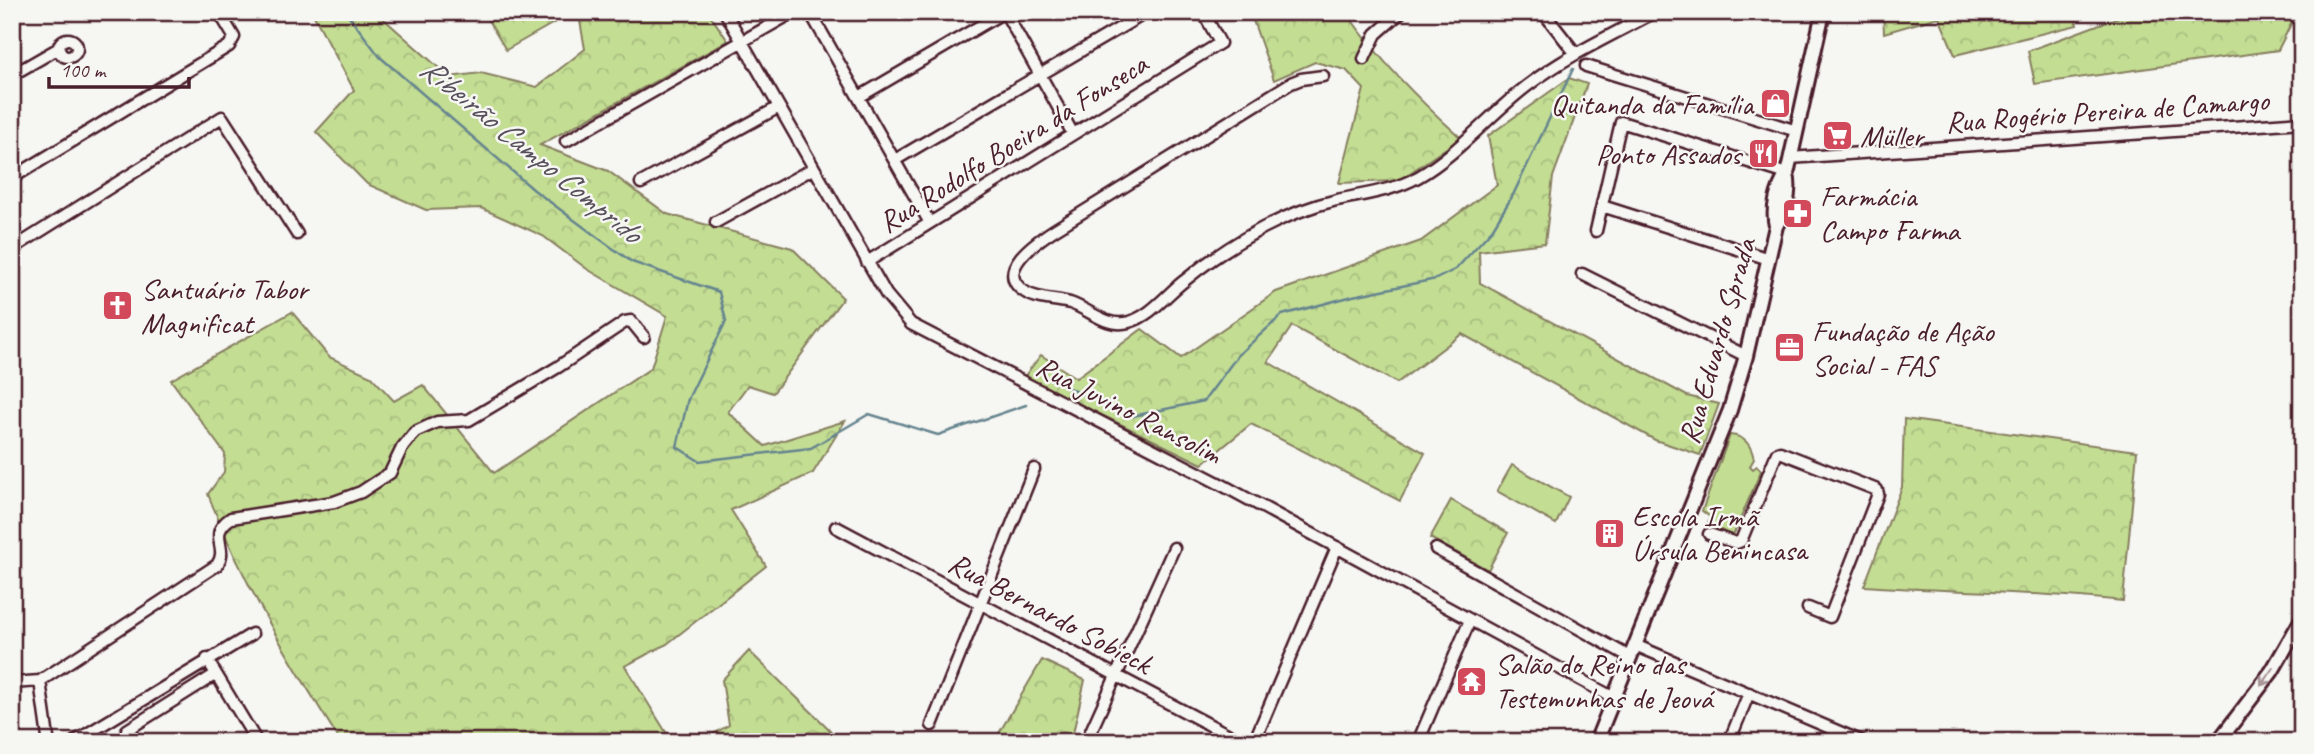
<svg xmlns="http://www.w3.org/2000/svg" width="2314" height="754" font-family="Caveat,sans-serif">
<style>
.grass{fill:#c3dd93;stroke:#867e5f;stroke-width:2}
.forest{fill:url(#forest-crowns);stroke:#867e5f;stroke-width:2}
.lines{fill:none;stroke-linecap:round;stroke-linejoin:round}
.stream{stroke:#65848f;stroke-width:2.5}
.minor-casing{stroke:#4a1f2b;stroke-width:15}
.major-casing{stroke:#4a1f2b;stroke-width:18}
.minor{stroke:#f6f6f2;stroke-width:10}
.major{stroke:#f6f6f2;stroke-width:12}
.oneway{stroke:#a99598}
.labels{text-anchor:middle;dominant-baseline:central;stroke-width:5;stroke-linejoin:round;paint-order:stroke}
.poi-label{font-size:30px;fill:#4a1f2b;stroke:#f6f6f2;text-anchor:start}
.street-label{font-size:30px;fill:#4a1f2b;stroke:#f6f6f2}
.water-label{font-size:32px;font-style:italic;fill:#58515d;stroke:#f6f6f2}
</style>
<defs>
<pattern id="forest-crowns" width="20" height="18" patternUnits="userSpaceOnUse" patternTransform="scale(1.75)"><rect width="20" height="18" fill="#c3dd93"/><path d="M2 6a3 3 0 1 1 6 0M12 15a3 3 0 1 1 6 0" fill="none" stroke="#a9bd7f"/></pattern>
</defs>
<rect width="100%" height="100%" fill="#f6f6f2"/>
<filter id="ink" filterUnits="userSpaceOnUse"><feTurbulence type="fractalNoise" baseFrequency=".0143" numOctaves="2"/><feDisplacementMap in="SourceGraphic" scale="14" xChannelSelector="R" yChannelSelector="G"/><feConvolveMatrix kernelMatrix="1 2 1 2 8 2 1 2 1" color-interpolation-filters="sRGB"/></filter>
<g filter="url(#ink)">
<!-- grass -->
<path class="grass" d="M1730,435C1745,436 1751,445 1754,459L1750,466L1753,469L1757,466L1761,471L1733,536L1708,524L1710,517L1702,511Z
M1512,465L1569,497L1556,524L1497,491Z"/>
<!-- forest -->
<path class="forest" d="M312,12H376L449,77L481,73L537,87L585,49L580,21L596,12H708L728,41L540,145L608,171L667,214L792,248L843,298L773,393L748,385L728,412L765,446L845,421L813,473L731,510L766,566L667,644L625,666L672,742H341C290,662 242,582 208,494L224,472L225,454L171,380L292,312L329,357L371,376L394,401L423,385L494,473L651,368L667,316L587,269L543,236L481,208L426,210L367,184L316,132L354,90Z
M483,12H573L506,50Z
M1250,12H1346C1379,60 1418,99 1461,138L1398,181L1339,183L1364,89L1346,70L1315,62L1274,80Z
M1883,12H2074L2077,25L1955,55L1939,17L1884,33Z
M2132,12H2297L2278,50L2035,84L2028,51Z
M1569,78L1587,84L1553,177L1545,243L1479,251L1480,283L1687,396L1719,404L1700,455L1655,440L1462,334L1397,383L1292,326L1268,362L1425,453L1400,501L1251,424L1202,464L1024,377L1041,355L1076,378L1142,329L1181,358L1276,292L1421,241L1497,185L1488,136Z
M1904,419L2137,451L2123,601C2037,591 1950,592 1864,586L1902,487Z
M1451,500L1508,533L1488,570L1430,538Z
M749,651L828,728L840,742H699L729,725L722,680Z
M1042,660L1085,680L1071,742H992L995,740Z"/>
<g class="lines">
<!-- stream -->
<path class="stream" d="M346,12L380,57L534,190L597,237L632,262L719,292L726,321L688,399L677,447L699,461L811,448L869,414L938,435L1026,405
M1066,387L1133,416L1204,401L1238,355L1282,315L1353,296L1436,279L1456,269L1491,231L1513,195L1573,69"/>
<defs>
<path id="minor" d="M725,12L886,294L911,324L1224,486L1614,698
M810,12L930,223
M1005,12L1073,134
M1543,12L1576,54
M59 48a9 9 0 1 1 18 0a9 9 0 1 1-18 0Z
M1364,59L1376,34L1401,12
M1586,66L1797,131
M12,75L59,48
M1323,76L1301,79L1291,83L1054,230C1037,241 992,271 1025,292C1037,300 1056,299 1070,303C1091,310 1106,328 1129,322C1151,316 1167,294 1184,281C1208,261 1235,243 1263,228C1286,216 1311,206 1337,200C1364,194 1393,191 1418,177C1458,154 1490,114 1527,86C1566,56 1612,35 1655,12
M859,97L1004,12
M566,141L794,12
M1790,158L2302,122
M895,160L1147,12
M12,178L229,46L234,37L219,12
M641,183L779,107
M1602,206L1769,259
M716,222L814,168
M1596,231L1621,122L1787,174
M12,249L222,117L297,234
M867,262L1220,43L1203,12
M1582,274L1746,356
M836,527L1242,742
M1709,534L1736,543L1741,541L1777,453L1780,452L1877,490L1878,494L1830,617L1808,608
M1436,549L1630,657
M1635,645L1863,742
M207,659L257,742
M40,681L48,738
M12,683L40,681L217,565C230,547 206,535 231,518L334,502L361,492L390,473L402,448L415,432L437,422L469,420L558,367L625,322L631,321L644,337
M932,725L1034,469
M74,742L252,634
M134,742L127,730L216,674
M1086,742L1174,548
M1254,742L1337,547
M1418,742L1470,620
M1729,742L1749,693"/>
<path id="major" d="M1776,226C1772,209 1777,189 1787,174L1823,12
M1596,742L1730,410L1746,356L1776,226C1786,210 1791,192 1787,174
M2218,742L2272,671L2302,619"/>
</defs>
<!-- minor casing -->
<use href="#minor" class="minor-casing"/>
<!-- major casing -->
<use href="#major" class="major-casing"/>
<!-- minor -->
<use href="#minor" class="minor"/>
<!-- major -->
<use href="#major" class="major"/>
</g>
<!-- one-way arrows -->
<defs><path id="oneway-shaft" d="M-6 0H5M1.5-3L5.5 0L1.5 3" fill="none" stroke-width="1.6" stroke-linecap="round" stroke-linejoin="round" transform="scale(1.75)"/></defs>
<use class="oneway" href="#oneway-shaft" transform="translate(2267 677) rotate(125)"/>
</g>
<!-- icons -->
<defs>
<symbol id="shop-square" viewBox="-11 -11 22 22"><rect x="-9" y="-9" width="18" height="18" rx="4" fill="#d1495b" stroke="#f6f6f2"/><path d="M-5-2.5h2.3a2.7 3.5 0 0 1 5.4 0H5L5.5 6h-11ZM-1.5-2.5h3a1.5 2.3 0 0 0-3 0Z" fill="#fff"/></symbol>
<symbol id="supermarket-square" viewBox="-11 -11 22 22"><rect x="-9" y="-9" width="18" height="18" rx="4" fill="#d1495b" stroke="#f6f6f2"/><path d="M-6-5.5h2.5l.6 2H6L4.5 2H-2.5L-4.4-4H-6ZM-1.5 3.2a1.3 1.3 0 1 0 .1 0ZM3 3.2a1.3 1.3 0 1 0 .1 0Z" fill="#fff"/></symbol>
<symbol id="restaurant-square" viewBox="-11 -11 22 22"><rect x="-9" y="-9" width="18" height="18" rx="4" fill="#d1495b" stroke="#f6f6f2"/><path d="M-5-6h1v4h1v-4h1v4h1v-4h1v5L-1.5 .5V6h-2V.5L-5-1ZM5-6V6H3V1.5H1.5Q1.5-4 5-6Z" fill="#fff"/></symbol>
<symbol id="pharmacy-square" viewBox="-11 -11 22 22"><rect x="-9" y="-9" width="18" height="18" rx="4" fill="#d1495b" stroke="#f6f6f2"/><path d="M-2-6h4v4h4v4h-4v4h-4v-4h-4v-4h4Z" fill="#fff"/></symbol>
<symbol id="church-square" viewBox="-11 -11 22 22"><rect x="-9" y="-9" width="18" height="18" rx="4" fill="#d1495b" stroke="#f6f6f2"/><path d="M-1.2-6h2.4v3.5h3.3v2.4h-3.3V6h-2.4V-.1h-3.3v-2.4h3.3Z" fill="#fff"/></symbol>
<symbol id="office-square" viewBox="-11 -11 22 22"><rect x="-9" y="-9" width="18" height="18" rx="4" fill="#d1495b" stroke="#f6f6f2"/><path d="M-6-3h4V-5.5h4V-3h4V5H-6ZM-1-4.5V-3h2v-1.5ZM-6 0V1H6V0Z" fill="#fff"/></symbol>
<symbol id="building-square" viewBox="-11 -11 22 22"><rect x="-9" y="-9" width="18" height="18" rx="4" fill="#d1495b" stroke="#f6f6f2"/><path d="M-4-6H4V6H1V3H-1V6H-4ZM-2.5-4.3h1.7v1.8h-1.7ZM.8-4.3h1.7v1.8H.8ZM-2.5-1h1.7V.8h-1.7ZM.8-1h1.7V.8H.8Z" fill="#fff"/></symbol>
<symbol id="temple-square" viewBox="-11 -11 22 22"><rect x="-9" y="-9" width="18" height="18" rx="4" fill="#d1495b" stroke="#f6f6f2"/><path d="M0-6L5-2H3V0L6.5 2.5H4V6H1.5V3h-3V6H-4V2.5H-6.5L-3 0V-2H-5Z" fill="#fff"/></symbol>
</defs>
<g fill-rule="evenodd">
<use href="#shop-square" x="1758" y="86" width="35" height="35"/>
<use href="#supermarket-square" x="1820" y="118" width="35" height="35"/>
<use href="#restaurant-square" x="1746" y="136" width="35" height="35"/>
<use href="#pharmacy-square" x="1780" y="196" width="35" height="35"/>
<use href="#church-square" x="100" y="288" width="35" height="35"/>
<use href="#office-square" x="1772" y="330" width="35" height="35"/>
<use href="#building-square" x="1592" y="516" width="35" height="35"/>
<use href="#temple-square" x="1454" y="664" width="35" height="35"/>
</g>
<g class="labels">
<!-- poi labels -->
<g class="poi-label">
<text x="1753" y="104" text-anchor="end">Quitanda da Família</text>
<text x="1860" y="136">Müller</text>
<text x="1741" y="154" text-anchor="end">Ponto Assados</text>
<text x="1820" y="196">Farmácia<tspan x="1820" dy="34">Campo Farma</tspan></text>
<text x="141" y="289">Santuário Tabor<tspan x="141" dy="34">Magnificat</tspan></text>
<text x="1812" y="331">Fundação de Ação<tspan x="1812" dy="34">Social - FAS</tspan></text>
<text x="1632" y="516">Escola Irmã<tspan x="1632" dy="34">Úrsula Benincasa</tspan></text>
<text x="1495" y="664">Salão do Reino das<tspan x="1495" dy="34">Testemunhas de Jeová</tspan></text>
</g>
<!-- street labels -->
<g class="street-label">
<text transform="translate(2107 111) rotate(-4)">Rua Rogério Pereira de Camargo</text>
<text transform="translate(1013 143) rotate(-32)">Rua Rodolfo Boeira da Fonseca</text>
<text transform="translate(1717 341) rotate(-74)">Rua Eduardo Sprada</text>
<text transform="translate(1129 410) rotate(27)">Rua Juvino Ransolim</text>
<text transform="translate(1050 613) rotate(28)">Rua Bernardo Sobieck</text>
</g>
<!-- water labels -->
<g class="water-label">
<text transform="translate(531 150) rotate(39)">Ribeirão Campo Comprido</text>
</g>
</g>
<!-- margin -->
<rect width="2314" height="754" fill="none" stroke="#f6f6f2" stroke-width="42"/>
<rect x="21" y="21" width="2272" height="712" fill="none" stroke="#4a1f2b" stroke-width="2.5" filter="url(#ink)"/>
<!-- scale -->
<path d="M49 77v10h140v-10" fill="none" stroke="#4a1f2b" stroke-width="3.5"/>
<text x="60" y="77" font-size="21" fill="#4a1f2b" stroke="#f6f6f2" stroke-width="5" paint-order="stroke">100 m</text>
</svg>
